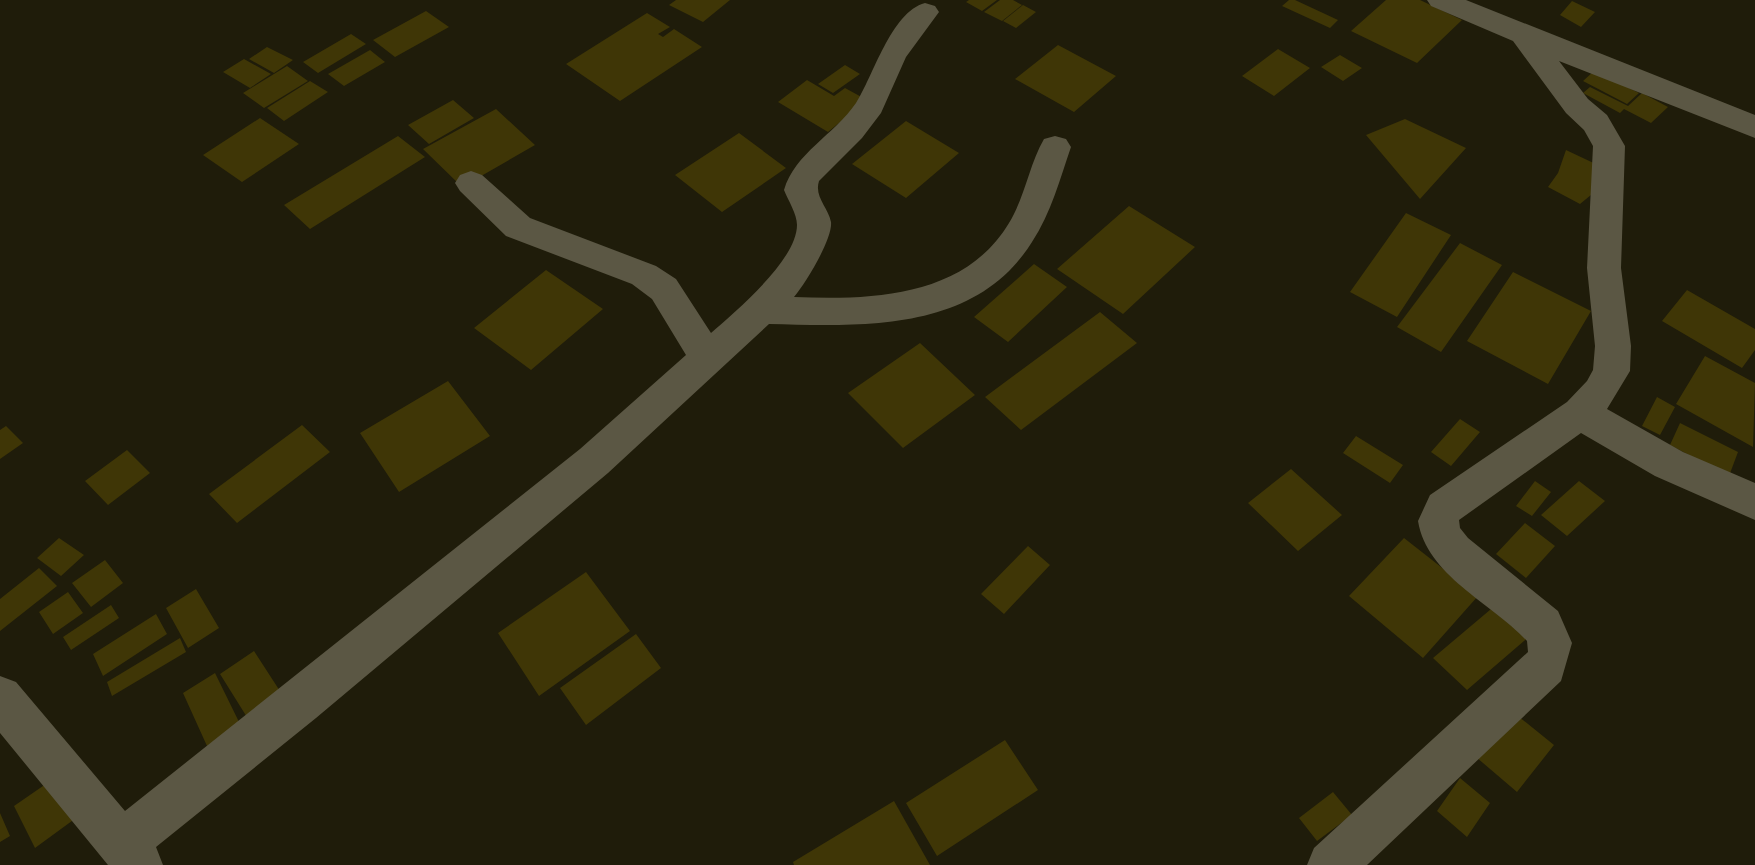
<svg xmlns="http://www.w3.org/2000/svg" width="1755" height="865" font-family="Montserrat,sans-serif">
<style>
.building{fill:#3f3606}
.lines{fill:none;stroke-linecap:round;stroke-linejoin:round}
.street{fill:#5b5744;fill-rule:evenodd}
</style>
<rect width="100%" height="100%" fill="#1f1c0a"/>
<!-- building -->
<path class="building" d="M676,0H730L703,22L669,5Z
M969,0H997L982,11L966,2Z
M1000,0H1013L1022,5L1002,21L984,12Z
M1289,0H1295L1338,20L1330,28L1282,6Z
M1386,0H1420L1462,20L1417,63L1351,31Z
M1572,1L1595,12L1581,27L1560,15Z
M1023,5L1036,12L1016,28L1003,21Z
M426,11L449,27L395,57L373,40Z
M647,13L670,27L658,34L663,37L674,29L702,47L620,101L566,64Z
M351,34L366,44L318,73L303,62Z
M1058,45L1116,76L1074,112L1015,79Z
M267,47L293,60L274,73L249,59Z
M1278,49L1310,68L1274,96L1242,76Z
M370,50L385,62L344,86L328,74Z
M1340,55L1362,68L1343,81L1321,67Z
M244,59L271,74L250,88L223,72Z
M845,65L860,74L833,93L818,84Z
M287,66L308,81L264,108L243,93Z
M1594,71L1639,93L1627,104L1583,81Z
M807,80L834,96L845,88L867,100L828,132L778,102Z
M310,81L328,92L284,121L267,108Z
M1590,87L1628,106L1642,93L1668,107L1651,123L1624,109L1620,113L1583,93Z
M453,100L474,118L429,144L408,125Z
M496,109L535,145L462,187L423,149Z
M260,118L299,144L242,182L203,155Z
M1405,119L1466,148L1420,199L1366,135Z
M906,121L959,153L906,198L852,164Z
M739,133L786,168L722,212L675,175Z
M398,136L425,157L310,229L284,205Z
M1566,150L1602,167L1597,190L1580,204L1548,187L1558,173Z
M1129,206L1195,247L1123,314L1057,269Z
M1406,213L1451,235L1397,317L1350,292Z
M1460,243L1502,265L1441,352L1397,327Z
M1034,264L1067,287L1008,342L974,317Z
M546,270L603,309L531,370L474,328Z
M1513,272L1591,311L1548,384L1467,341Z
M1687,290L1755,329V350L1742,368L1662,321Z
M1100,312L1137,343L1021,430L985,397Z
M920,343L975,395L903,448L848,393Z
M1705,356L1755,383L1753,447L1676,404Z
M448,381L490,436L399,492L360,433Z
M1657,397L1675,407L1660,435L1642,426Z
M1460,419L1480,432L1451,466L1431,452Z
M1680,423L1738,452L1729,476L1670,445Z
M302,425L330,452L237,523L209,494Z
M6,426L23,443L0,459V430Z
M1356,436L1403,465L1390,483L1343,453Z
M127,450L150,473L108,505L85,481Z
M1291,469L1342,515L1298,551L1248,503Z
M1535,481L1551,492L1532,516L1516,506Z
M1579,481L1605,501L1567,536L1541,515Z
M1525,523L1555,546L1526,578L1496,554Z
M59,538L84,555L61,576L37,558Z
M1404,538L1478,596L1423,658L1349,596Z
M1028,546L1050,565L1004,614L981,594Z
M105,560L123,583L91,607L72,583Z
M39,568L57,586L0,631V599Z
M586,572L630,631L539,696L498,633Z
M196,589L219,628L188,648L166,608Z
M68,592L83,613L53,634L39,612Z
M1497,604L1531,635L1467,690L1433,658Z
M111,605L119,618L71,650L63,637Z
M156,614L167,634L103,676L93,654Z
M636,634L661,668L586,725L560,688Z
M180,638L186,652L112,696L107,682Z
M254,651L289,705L255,730L220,674Z
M215,673L240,724L207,746L183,693Z
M1513,712L1554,745L1517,792L1476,757Z
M1005,740L1038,790L937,856L906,803Z
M56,777L76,818L35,848L14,806Z
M1460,778L1490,803L1467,837L1437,811Z
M1333,792L1352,815L1317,841L1299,818Z
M894,801L930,865H794L793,862Z
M0,813L10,836L0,842Z"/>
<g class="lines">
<!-- street -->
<path class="street" d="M1427,0H1466L1755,115V138L1559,61L1588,99L1607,115L1625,146L1621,268L1631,346L1630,371L1607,409L1683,452L1755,483V520L1655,476L1581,433L1459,520L1460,528L1468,538L1558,611L1572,643L1561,681L1367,865H1307L1314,848L1528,652L1527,641C1492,603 1427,576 1418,521L1430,495L1567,402L1587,381L1593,370L1595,346L1587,268L1593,146L1584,130L1566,113L1513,41L1431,6Z
M925,3L935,6L939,12L906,57L881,113L862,138L819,181C814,197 828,207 831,222C833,239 805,284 794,297C871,300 964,298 1009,223C1025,197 1029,165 1044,139L1055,136L1066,139L1071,147C1060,179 1051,213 1032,242C975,333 862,326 769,324L608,473L316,718L156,847L163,865H108L0,733V676L16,682L125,811L580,449L686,355L652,299L632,284L506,236L460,191L455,183L460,175L471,171L482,175L530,218L656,266L676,279L711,333C736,311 797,260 797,225C797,214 788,200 784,190C795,153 834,135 856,103C873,77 891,12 925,3Z"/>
</g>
</svg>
